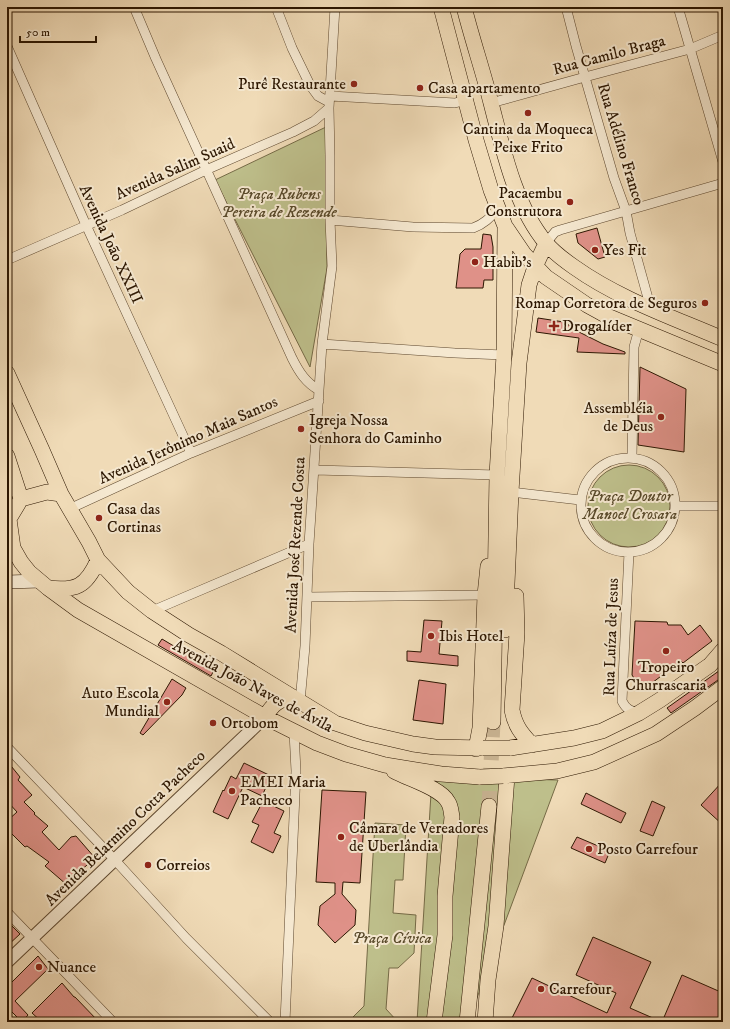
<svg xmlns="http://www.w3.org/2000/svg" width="730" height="1029" font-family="'IM FELL DW Pica',serif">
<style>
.green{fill:#bebf8b;stroke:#756a46}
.building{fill:#df9188;stroke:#2c1601}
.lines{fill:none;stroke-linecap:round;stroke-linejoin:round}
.primary-tunnel{stroke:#c9b493;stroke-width:15;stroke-dasharray:15 8;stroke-linecap:butt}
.minor-casing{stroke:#5d472e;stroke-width:10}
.tertiary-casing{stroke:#5d472e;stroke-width:14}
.secondary-casing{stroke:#2c1601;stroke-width:14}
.primary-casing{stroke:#2c1601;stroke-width:16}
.minor{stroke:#f5e8d0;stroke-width:9}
.tertiary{stroke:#f5e8d0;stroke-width:12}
.secondary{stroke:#f5e8d0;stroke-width:13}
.primary{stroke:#f0dbb7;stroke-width:15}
.primary-bridge-casing{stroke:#2c1601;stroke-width:16;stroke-linecap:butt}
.primary-bridge{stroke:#f0dbb7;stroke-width:15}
.poi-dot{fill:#8f2418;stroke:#f5e8d0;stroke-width:1.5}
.labels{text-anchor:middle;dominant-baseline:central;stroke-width:4;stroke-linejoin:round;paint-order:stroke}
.street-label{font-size:16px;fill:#2c1601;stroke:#f5e8d0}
.poi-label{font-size:16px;fill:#2c1601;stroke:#f5e8d0;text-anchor:start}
.park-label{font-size:16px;font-style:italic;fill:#58492a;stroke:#f5e8d0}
</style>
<rect width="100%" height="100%" fill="#f0dbb7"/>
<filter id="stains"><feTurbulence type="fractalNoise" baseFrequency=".005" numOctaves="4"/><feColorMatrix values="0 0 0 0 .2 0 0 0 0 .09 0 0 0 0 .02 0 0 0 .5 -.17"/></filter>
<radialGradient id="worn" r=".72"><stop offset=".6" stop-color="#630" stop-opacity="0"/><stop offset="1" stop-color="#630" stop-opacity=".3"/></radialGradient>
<!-- green -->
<path class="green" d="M326,127L327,268L310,367L215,180Z
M588 506a41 41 0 1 1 82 0a41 41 0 1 1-82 0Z
M432,777L558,780L468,1022H417Z
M375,823L406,825L403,880H395L393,913L416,915L414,953L398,968H389L386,1009L398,1022H348L364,1006Z"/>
<!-- building -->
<path class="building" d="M597,228L605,257L598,259L578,243L576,234Z
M483,234L491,235L493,247V280H484L483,288H456L460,254L465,249H481Z
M538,318L564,322L579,332L603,344L625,352V354L577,352L579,338L536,332Z
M640,367L686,389L684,452L638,445Z
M424,620L442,621L439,654L458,656V666L407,661V651L421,652Z
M635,621L667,622L668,625H681L688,635L700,625L712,641L683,663L681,661L644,689H641L632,675Z
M162,639L214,670L211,676L158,645Z
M723,668V678L718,680L671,713L667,708Z
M172,679L186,688L182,695L143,735L140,733Z
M419,680L446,684L443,724L413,720Z
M7,761L20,777L18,780L32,795L24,802L35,813L34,814L48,826L42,832L59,850L71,837L76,836L95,858L79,872L67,885L45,866L49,862L27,846L25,847L7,829V821L17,812L7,801Z
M244,763L271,776L262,796L243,787L228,819L213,812L223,790L224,791L231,776L236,779Z
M723,781V825L701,805Z
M322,790L366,792L360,883L343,882L342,894L356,910L355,925L335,943L318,925L320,906L335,894V883L316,882Z
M586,793L626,813L621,823L581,804Z
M263,801L284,811L274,833L281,836L273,853L251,842L259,825L252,822Z
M652,801L665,807L653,836L640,831Z
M577,837L610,851L605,863L571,848Z
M7,921L20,934L7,946Z
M593,937L651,962L630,1008L662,1022L682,975L723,993V1022H510L532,978L607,1013L616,993L576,975Z
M38,956L48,969L15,1001L28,1015L22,1022L8,1008L7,1009V987Z
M62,983L74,997H75L99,1022H42L32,1013Z"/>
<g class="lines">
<!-- primary-tunnel -->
<path class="primary-tunnel" d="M489,806L493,722"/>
<defs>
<path id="minor" d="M134,7L156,59L292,358C299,372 306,383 319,390
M276,7L292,48L310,85L318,96L329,102
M566,7L576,46L614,178L626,211L630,233L651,309
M678,7L723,162
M7,46L86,225L191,453
M330,96L455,103L466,100
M491,103L585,77L690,49L723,35
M330,220L413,227L473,228C484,224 490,218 497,209
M546,243L555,232L560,230L723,183
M7,260L122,210L206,170L293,132L314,121L329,108
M322,344L455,353L504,355
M632,456L634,347L639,329
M581 505a47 47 0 1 1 94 0a47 47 0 1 1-94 0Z
M315,470L497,475
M511,492L580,500
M675,506H723
M69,509L191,453L319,401
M629,552L622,701C626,709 630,711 639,713
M307,597L485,595
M152,611L309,544
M300,702L305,646L309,544L322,344L332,266L330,220V156L329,108L335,7
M7,747L114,859L186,938L270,1022
M7,912L113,1022
M285,1022L296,771L294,732"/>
<path id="tertiary" d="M7,962L265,717"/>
<path id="secondary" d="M7,582L40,581"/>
<path id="primary" d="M441,7L476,140L491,190L505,226L524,254L546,277L587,305L607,316L723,364
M464,7C472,39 483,71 491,103C503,149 515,206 546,243C553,252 564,260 574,267C619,299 672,317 723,339
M7,373L42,450L61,494L89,542L98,560L128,592L152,611L189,635L221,653L335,723L365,733L413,744L435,747L483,748
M7,456L21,499
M61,494L47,492L21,499L9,519L13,548L21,562L29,572L48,588L78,610L265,717L317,743L346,754L385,765L441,774L480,777
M48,588C76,591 86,587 98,560
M516,596L517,633L512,710C515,726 521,733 532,745
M505,630L511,492L519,363L529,285L535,267L546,243
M265,717C273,704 278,700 292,697
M493,722L497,475L504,355L505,226
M510,748L574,738L602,731L639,713L660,700L710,665L723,650
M476,749L480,728L485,595L488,566
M394,771C408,779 441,788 448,802C451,806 451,812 452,817L445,896V935L434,1022
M503,776L557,771L594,762L656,734L695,708L723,687
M467,1022L489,806
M485,1022L488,980L496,926L507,776"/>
</defs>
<!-- minor casing -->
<use href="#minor" class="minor-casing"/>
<!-- tertiary casing -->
<use href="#tertiary" class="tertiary-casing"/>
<!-- secondary casing -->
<use href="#secondary" class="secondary-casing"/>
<!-- primary casing -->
<use href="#primary" class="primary-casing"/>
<!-- minor -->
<use href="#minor" class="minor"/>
<!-- tertiary -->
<use href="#tertiary" class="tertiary"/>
<!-- secondary -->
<use href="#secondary" class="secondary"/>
<!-- primary -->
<use href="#primary" class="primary"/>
<defs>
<path id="primary-bridge" d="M483,748H510
M480,777L503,776"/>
</defs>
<!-- primary-bridge casing -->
<use href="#primary-bridge" class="primary-bridge-casing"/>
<!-- primary-bridge -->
<use href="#primary-bridge" class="primary-bridge"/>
</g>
<!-- markers -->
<g class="poi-dot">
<circle cx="354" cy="84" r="4"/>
<circle cx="420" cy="88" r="4"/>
<circle cx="528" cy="113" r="4"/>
<circle cx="570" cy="202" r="4"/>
<circle cx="595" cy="250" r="4"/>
<circle cx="475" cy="262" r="4"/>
<circle cx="705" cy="303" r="4"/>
<path d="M552 320h4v4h4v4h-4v4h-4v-4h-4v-4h4z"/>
<circle cx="661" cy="417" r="4"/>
<circle cx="301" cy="429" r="4"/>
<circle cx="99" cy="518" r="4"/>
<circle cx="431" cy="636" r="4"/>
<circle cx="666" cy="651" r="4"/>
<circle cx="167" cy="702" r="4"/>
<circle cx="213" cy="723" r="4"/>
<circle cx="232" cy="791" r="4"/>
<circle cx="341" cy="837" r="4"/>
<circle cx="589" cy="849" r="4"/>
<circle cx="148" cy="865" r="4"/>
<circle cx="39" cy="967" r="4"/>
<circle cx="541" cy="989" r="4"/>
</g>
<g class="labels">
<!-- street labels -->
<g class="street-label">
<text transform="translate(609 55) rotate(-15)">Rua Camilo Braga</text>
<text transform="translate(621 144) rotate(73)">Rua Adélino Franco</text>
<text transform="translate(175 169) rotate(-24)">Avenida Salim Suaid</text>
<text transform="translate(111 244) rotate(65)">Avenida João XXIII</text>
<text transform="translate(188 440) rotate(-24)">Avenida Jerônimo Maia Santos</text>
<text transform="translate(295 545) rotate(-87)">Avenida José Rezende Costa</text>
<text transform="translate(611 637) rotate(-88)">Rua Luíza de Jesus</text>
<text transform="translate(253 686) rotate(28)">Avenida João Naves de Ávila</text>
<text transform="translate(125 828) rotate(-44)">Avenida Belarmino Cotta Pacheco</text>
</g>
<!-- poi labels -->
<g class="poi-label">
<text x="346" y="84" text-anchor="end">Purê Restaurante</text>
<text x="428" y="88">Casa apartamento</text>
<text x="528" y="129" text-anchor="middle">Cantina da Moqueca<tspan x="528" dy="18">Peixe Frito</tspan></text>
<text x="562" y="193" text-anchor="end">Pacaembu<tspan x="562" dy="18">Construtora</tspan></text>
<text x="603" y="250">Yes Fit</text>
<text x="483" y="262">Habib's</text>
<text x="697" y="303" text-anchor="end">Romap Corretora de Seguros</text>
<text x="562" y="326">Drogalíder</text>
<text x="653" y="408" text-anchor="end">Assembléia<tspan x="653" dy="18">de Deus</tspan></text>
<text x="309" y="420">Igreja Nossa<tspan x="309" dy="18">Senhora do Caminho</tspan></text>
<text x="107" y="509">Casa das<tspan x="107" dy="18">Cortinas</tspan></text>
<text x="439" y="636">Ibis Hotel</text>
<text x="666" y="667" text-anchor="middle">Tropeiro<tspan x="666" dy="18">Churrascaria</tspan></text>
<text x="159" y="693" text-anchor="end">Auto Escola<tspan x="159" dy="18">Mundial</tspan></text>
<text x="221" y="723">Ortobom</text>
<text x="240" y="782">EMEI Maria<tspan x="240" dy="18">Pacheco</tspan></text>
<text x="349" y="828">Câmara de Vereadores<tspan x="349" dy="18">de Uberlândia</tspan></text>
<text x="597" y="849">Posto Carrefour</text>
<text x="156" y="865">Correios</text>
<text x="47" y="967">Nuance</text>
<text x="549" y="989">Carrefour</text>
</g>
<!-- park labels -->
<g class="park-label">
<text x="279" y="194">Praça Rubens<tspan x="279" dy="18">Pereira de Rezende</tspan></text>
<text x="630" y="496">Praça Doutor<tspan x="630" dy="18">Manoel Crosara</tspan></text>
<text x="392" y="938">Praça Cívica</text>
</g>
</g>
<!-- margin -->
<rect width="730" height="1029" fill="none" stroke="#f0dbb7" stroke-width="24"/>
<rect x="8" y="8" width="714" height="1013" fill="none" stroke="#2c1601" stroke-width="2"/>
<rect x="12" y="12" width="706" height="1005" fill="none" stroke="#2c1601"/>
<!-- scale -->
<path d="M20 36v6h76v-6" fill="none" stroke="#2c1601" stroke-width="2"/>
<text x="26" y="36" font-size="12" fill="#2c1601" stroke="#f5e8d0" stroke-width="3" paint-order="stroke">50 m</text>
<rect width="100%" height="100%" filter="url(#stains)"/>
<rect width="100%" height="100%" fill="url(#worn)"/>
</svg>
